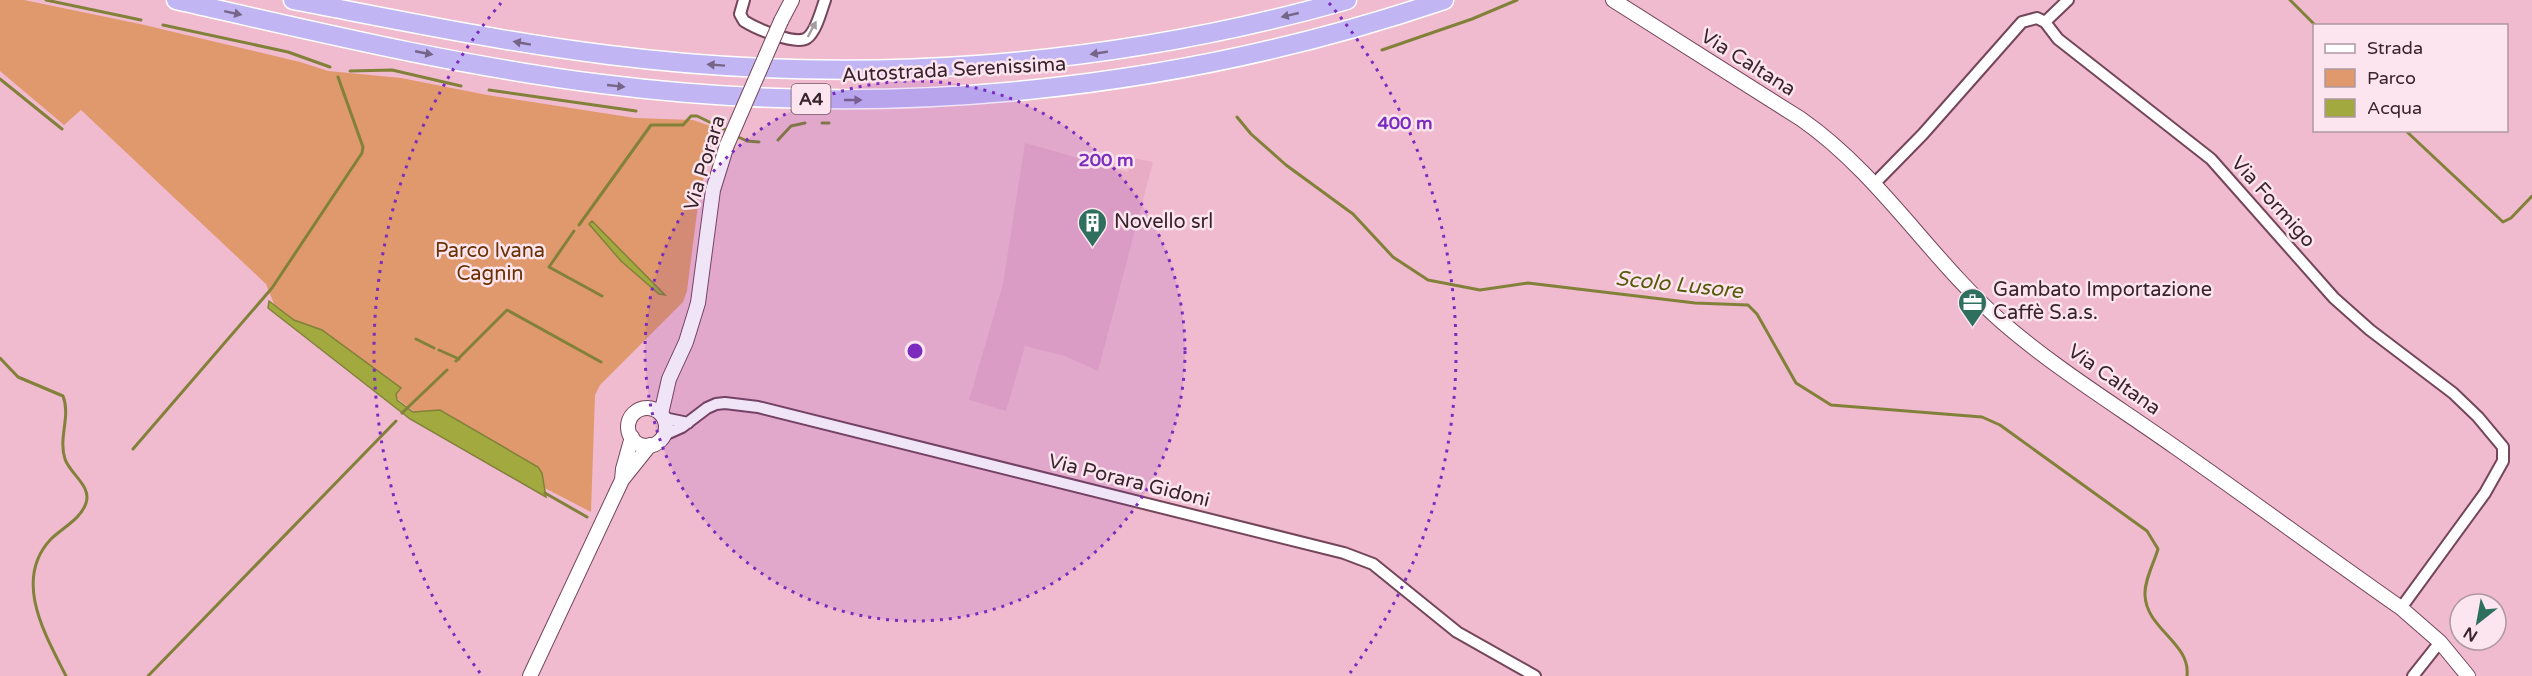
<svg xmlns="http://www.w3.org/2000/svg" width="2532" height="676" font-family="'Varela Round',sans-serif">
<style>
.built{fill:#e8acc5}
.green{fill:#e0996c}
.water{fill:#a2a93e;stroke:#828139;stroke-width:1.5}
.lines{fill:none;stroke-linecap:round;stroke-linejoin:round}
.stream{stroke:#828139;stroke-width:3}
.street-casing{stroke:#74465a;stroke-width:14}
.secondary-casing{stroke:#74465a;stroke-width:16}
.highway-casing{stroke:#fff;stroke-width:21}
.street{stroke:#fff;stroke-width:10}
.secondary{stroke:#fff;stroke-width:14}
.highway{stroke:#c1b5f4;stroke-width:18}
.secondary-bridge-casing{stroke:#74465a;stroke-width:16;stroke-linecap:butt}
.secondary-bridge{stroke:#fff;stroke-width:14}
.oneway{fill:#766587}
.oneway2{fill:#a69ca0}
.ring{fill:none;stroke:#7b2cbf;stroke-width:3;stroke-dasharray:3 6}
.labels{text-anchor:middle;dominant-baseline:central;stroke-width:5;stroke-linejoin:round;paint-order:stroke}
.shield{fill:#fce5ee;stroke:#745e67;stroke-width:1.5}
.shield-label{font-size:18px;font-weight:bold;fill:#39242d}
.street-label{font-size:20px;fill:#39242d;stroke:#fce5ee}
.poi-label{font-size:20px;fill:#39242d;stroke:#fce5ee;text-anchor:start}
.park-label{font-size:20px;fill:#6a3203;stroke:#fce5ee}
.water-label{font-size:21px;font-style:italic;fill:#565a09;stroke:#fce5ee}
.centre{fill:#7b2cbf;stroke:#fce5ee;stroke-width:3}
.ring-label{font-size:18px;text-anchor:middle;font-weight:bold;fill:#7b2cbf;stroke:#fce5ee;stroke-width:5;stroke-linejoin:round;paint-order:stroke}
</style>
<rect width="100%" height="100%" fill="#f0bacf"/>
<!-- built -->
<path class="built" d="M1025,143L1128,172L1132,158L1153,162L1098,371L1065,356L1025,346L1006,411L969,400L1003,284Z"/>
<!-- green -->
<path class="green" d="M0,0H24L140,24L300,62L328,71L401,78L487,95L635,118L693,120L716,128L699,197L687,291L683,302L600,385L595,395L591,512L537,484L412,410L274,304L266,284L81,110L64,125L0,71Z"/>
<!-- water -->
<path class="water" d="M592,221L665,295L659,294L621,261L589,224Z
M269,301L294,320L322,330L401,388L396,394L397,400L413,412L440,410L538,467L542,473L546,497L410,419L268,308Z"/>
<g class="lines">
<!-- stream -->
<path class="stream" d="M46,0L141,20
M2290,0L2316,26
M163,25L288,52L330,67
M1382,50L1472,19L1517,0
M350,71L392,70L461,86
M0,79L62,129
M489,90L636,111
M1237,117L1251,134L1286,165L1353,214L1393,257L1428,280L1480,290L1528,283L1695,303L1748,305L1757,314L1796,383L1831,405L1982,417L2000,425L2147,531L2158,549C2154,563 2144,581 2145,595C2146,629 2191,643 2187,676
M822,123H829
M2405,130L2503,222L2511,218L2532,196
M736,136L747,141L759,142
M778,140L791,126L805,123
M579,225L651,125H683L691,116H697L728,131
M574,231L549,267L602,296
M416,339L434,348
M439,350L459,359
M0,358L18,377L63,396C71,416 58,438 65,459C70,474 92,486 86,503C81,519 62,528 51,539C12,580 46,636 66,676
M456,361L507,310L601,362
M402,413L447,370
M133,449L272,288L362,153L363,147L338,77
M545,493L587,517
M148,676L396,421"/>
<defs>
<path id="street" d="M744,0L740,14L744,21C755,28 796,46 807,38C816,32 821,11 825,0
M2045,22L2068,0
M1874,184L1923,134L2022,22L2037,18L2045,22L2058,39L2211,159L2334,298L2370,330L2453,393L2478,417L2503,447V461L2485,493L2401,608
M664,418L688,423
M664,435L682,427L707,408L716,404L725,403L758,407L1344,553L1373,564L1457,632L1535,676
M2413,676L2440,642"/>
<path id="secondary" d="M1613,0L1801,119C1880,174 1930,259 2002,322C2055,368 2117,406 2175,447C2251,500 2325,555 2401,608L2440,642L2468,676
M781,21L792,0
M628 427a19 19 0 1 1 38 0a19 19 0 1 1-38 0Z
M661,414L669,379L686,342L698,303L713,190L727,145
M622,480L623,469L632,437
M530,676L622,480L650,445"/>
<path id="highway" d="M176,0C317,32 458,66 602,84C886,120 1173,92 1444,0
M293,0C398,20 503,42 609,55C856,86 1107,68 1347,0"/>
</defs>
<!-- street casing -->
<use href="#street" class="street-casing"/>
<!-- secondary casing -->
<use href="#secondary" class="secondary-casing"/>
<!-- highway casing -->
<use href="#highway" class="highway-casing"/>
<!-- street -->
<use href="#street" class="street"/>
<!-- secondary -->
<use href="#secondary" class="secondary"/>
<!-- highway -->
<use href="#highway" class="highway"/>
<defs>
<path id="secondary-bridge" d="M727,145L781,21"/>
</defs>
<!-- secondary-bridge casing -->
<use href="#secondary-bridge" class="secondary-bridge-casing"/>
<!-- secondary-bridge -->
<use href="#secondary-bridge" class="secondary-bridge"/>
</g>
<!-- one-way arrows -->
<defs><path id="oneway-solid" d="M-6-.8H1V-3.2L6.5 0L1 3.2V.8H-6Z" transform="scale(1.5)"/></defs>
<g class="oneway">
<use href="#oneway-solid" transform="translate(233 13) rotate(12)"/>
<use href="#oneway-solid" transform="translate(1290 15) rotate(167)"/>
<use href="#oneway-solid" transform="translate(522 43) rotate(-170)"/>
<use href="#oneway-solid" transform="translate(424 53) rotate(11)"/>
<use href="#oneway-solid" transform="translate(1099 53) rotate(171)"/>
<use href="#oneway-solid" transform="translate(716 65) rotate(-176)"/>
<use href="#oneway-solid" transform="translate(616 86) rotate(6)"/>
<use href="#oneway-solid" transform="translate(853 100)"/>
</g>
<use class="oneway2" href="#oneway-solid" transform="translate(812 29) rotate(-62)"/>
<!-- distance rings -->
<circle cx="915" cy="351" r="270" fill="#7b2cbf" fill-opacity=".12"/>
<g class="ring">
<circle cx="915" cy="351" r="270"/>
<path d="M480 673A541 541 0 0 1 501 3M1329 3A541 541 0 0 1 1350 673"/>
</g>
<!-- icons -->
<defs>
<symbol id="building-pin" viewBox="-11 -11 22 30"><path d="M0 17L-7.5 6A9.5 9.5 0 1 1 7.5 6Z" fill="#2f6f5e" stroke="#fce5ee"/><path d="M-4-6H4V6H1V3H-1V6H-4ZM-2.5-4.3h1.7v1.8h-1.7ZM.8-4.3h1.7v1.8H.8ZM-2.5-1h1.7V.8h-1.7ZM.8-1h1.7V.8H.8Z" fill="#fff"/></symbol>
<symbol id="office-pin" viewBox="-11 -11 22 30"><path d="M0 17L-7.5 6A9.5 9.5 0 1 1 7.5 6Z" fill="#2f6f5e" stroke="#fce5ee"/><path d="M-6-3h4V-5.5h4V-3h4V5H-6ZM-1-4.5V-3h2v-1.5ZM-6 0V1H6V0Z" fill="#fff"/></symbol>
</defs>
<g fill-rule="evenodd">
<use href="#building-pin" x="1076" y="206" width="33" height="45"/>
<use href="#office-pin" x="1956" y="286" width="33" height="45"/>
</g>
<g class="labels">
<!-- shield labels -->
<rect class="shield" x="791.5" y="84" width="39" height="30" rx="4.5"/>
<g class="shield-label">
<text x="811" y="99">A4</text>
</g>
<!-- street labels -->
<g class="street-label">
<text transform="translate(1748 63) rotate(32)">Via Caltana</text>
<text transform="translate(954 70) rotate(-3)">Autostrada Serenissima</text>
<text transform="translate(705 163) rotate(-73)">Via Porara</text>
<text transform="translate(2273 202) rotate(48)">Via Formigo</text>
<text transform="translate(2114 380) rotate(35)">Via Caltana</text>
<text transform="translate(1129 481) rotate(14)">Via Porara Gidoni</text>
</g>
<!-- poi labels -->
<g class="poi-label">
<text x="1114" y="222">Novello srl</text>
<text x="1993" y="290">Gambato Importazione<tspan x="1993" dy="23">Caffè S.a.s.</tspan></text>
</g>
<!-- park labels -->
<g class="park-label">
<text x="490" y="251">Parco Ivana<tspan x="490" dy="23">Cagnin</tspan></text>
</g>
<!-- water labels -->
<g class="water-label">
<text transform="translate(1679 285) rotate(6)">Scolo Lusore</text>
</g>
</g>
<circle cx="915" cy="351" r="9" class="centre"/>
<g class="ring-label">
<text x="1405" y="129">400 m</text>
<text x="1106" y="166">200 m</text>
</g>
<!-- legend -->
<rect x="2313" y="24" width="195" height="108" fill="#fce5ee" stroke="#ae98a1" stroke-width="1.5"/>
<rect x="2325" y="44" width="30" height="9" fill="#ffffff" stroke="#ae98a1" stroke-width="1.5"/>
<text x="2367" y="54" font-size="18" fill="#39242d">Strada</text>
<rect x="2325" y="69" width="30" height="18" fill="#e0996c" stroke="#ae98a1" stroke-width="1.5"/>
<text x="2367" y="84" font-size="18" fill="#39242d">Parco</text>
<rect x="2325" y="99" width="30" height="18" fill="#a2a93e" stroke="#ae98a1" stroke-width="1.5"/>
<text x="2367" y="114" font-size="18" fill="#39242d">Acqua</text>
<!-- north arrow -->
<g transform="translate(2478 622) rotate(211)"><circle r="28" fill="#fce5ee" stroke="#ae98a1" stroke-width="1.5"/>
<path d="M0-4.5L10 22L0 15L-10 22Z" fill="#2f6f5e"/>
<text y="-9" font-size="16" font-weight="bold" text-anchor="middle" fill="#39242d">N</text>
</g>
</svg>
